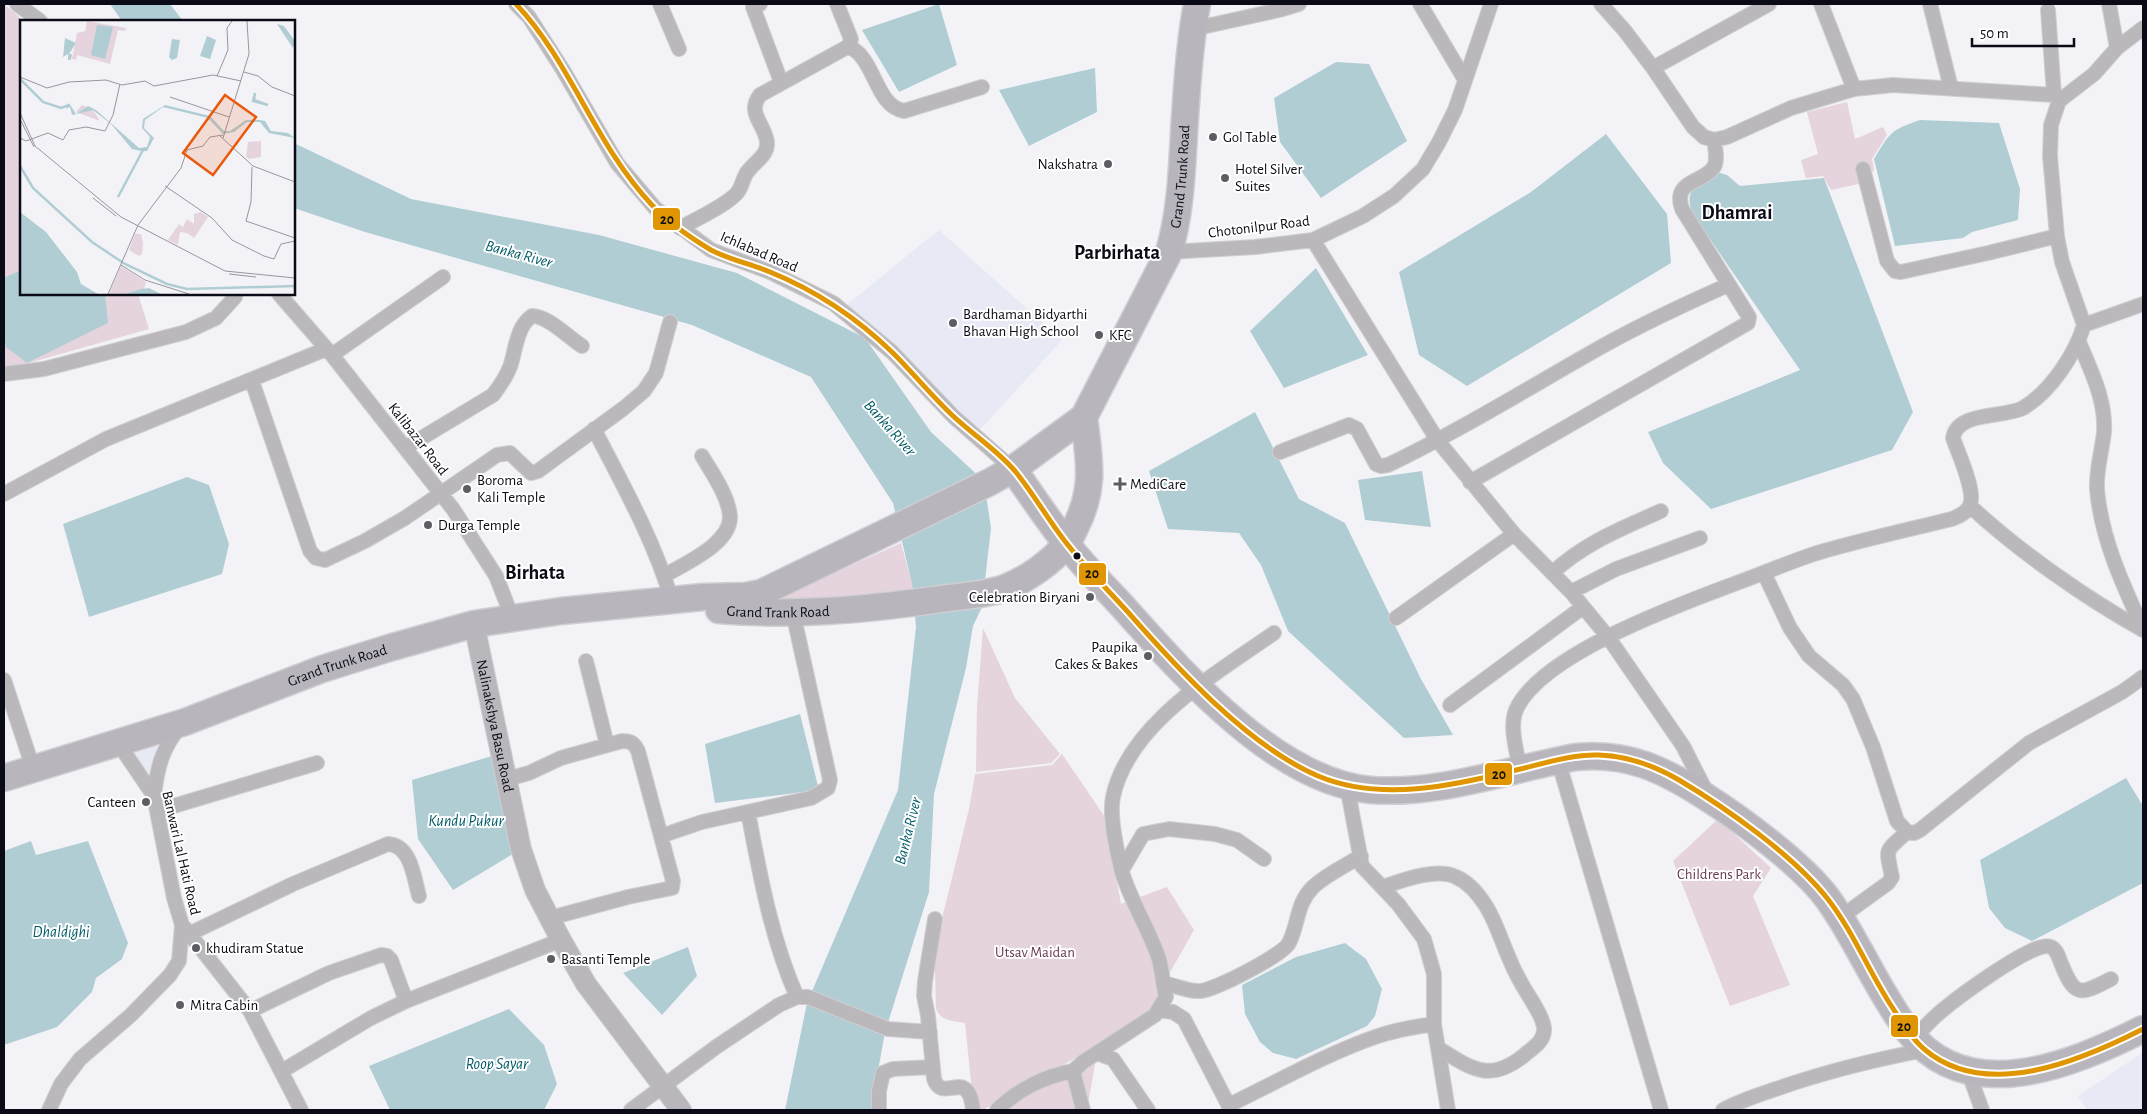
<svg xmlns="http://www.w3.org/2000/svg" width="2147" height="1114" font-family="'Alegreya Sans',sans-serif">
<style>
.built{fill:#e7e9f4}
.green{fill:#e5d3dd}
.water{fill:#b0cdd4}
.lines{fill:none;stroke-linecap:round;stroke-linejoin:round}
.street-casing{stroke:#cfcfd2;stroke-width:16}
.secondary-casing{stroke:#cfcfd2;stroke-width:22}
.highway-casing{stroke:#cfcfd2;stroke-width:29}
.street{stroke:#bbb8bc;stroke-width:14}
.secondary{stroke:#bab7bc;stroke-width:20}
.highway{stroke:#b8b5bc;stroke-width:26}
.bus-1-casing{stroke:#fff;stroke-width:9}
.bus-1{stroke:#df9602;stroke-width:5}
.poi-dot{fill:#5c5c65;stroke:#fff;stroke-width:2}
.bus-dot{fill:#0a0b17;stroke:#fff;stroke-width:2}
.labels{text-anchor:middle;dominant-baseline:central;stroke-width:4;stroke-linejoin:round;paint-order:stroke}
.poi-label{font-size:15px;fill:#0a0b17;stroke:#fff;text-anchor:start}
.street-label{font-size:15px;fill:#0a0b17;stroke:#fff}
.park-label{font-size:15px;fill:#6a3a52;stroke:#fff}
.water-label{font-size:16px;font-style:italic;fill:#005b68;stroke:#fff}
.district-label{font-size:20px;font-weight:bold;fill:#0a0b17;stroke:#fff}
.inset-river{fill:none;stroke:#b0cdd4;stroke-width:2.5}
.inset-road{fill:none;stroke:#96969d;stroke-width:1}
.view{fill:#e8590c;fill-opacity:0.15;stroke:#e8590c;stroke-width:2.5}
.inset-edge{fill:none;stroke:#0a0b17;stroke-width:2.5}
.line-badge{stroke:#fff;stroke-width:2}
.pale-badge-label{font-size:14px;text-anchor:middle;font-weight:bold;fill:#111}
</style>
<rect width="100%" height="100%" fill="#f3f3f7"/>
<!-- built -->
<path class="built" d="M939,230L1062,340L978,432L845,306Z
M156,737V757L152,772L144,774L131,743Z
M2143,1052V1110H2087L2078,1096Z"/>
<!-- green -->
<path class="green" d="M4,4L24,21H21V294H138L149,329L4,370Z
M1847,102L1855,139L1883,127L1887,135L1872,159L1874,170L1863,183L1831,190L1823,176L1806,178L1801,160L1818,154L1807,112Z
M901,543L912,584V593L766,604Z
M983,628L1015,698L1060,754L1051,763L976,772L977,707Z
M1062,754L1105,817L1121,904L1167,887L1194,930L1160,990L1161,995L1150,1016L983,1110H978L971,1082L965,1023C953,1021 941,1021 936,1009L935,971L931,963L969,809L975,774L1052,765Z
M1718,819L1771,868L1753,896L1790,985L1730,1006L1673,861Z
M1097,1053L1087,1110H995Z"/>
<!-- water -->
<path class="water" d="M110,4H170L183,21H122Z
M939,4L957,65L899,92L862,30Z
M1336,62L1369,64L1407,141L1321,198L1280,142L1274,98Z
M1095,68L1097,112L1029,146L999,90Z
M1920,120L1999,123L2020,189L2018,220L1972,232L1963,238L1895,246L1874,159C1890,132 1891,130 1920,120Z
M1606,134L1667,214L1671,263L1467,386L1419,355L1399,272L1531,192Z
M294,143L411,199L599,235L737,273L865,338L931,432L984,481L991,528L982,607L973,626L966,668L934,794L929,892L885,1032L871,1110H785L807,1003L898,790L916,627L912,584L893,503L811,377L692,325L365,232L294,208Z
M1714,171L1727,175L1740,186L1824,178L1913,412L1892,450L1711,509L1663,463L1648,432L1800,370L1692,213C1684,189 1697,185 1714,171Z
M1316,268L1368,355L1284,388L1250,331Z
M21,270V294H105L108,323L27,363L6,347L4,339V278Z
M1255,412L1299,499L1345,523L1421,679L1453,735L1404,738L1288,631L1261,565L1239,533L1168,529L1149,471Z
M1422,471L1431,527L1365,520L1358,480Z
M187,477L209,485L229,544L222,574L89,617L63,524Z
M800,714L819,790L715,803L705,744Z
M502,753L521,849L453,890L418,839L412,780Z
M2126,778L2143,806V883L2032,941L2005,928L1989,908L1980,860Z
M31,841L36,855L88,841L128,943L122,959L96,978L92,992L57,1027L4,1045V851Z
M1345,943L1366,959L1382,989L1375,1016L1367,1026L1296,1059L1273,1053L1260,1042L1245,1014L1242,985L1296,957Z
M688,947L697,976L662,1015L623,973Z
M509,1009L544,1045L557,1084L544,1110H390L369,1066Z"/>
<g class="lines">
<defs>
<path id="street" d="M17,4L40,21
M516,4L529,17L563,70L617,163L655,208L711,250L770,272L833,303L892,352L954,417L1013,469
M660,4L679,49
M760,4L753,7L781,82
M1420,4L1465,80
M1601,4L1625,31L1653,68L1693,127L1704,137L1714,140L1727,137L1791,108L1854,89L1893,85L2054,95L2059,101
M1821,4L1854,89
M1930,4L1951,88
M2109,4L2117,48L2094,74L2059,101L2051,125L2050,156L2057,236L2062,262L2084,325L2143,304
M2048,10L2054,95
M1193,29L1279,10L1299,4
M849,46C853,49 858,52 861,56C876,73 880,107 904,111L982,87
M2117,48L2143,28
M1653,68L1769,4
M1863,169L1887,261L1895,271L1901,272L1988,253L2057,236
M680,228C693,221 733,202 739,190C743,184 743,176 749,170C756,161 768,155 767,142C765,124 746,113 760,95L849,46L851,39L837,4
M1313,240L1438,441L1514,534L1571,592L1608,637L1683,746L1707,793
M1169,252L1255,247L1313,240L1363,216L1394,196L1423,169L1439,142L1455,110L1491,4
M279,294L332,355L453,509L496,576L512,617
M2079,342C2091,371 2106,400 2104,432C2102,451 2096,470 2097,489C2101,538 2123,585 2143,629
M332,355L443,277
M4,374L44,369L186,332L216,318L235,297V294
M252,381L310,551L316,558L325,560L365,541L405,518L497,455L510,453L531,473L538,471L624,408L644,391L656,373L670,322
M594,429C623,485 654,540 672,601
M405,448L493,395C500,386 506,377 510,367C516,350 516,327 532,316C548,316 568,337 582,346
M1280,452L1349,425L1357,429L1376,464L1381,466L1388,465C1461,430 1530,387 1601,347C1642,324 1685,304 1728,285
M1470,482L1748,323L1749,317L1682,209C1672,180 1702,184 1714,167C1718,160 1715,147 1714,140
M4,494L106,439L326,349
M1970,506C2020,552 2084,597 2143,630
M1552,573C1586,542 1621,529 1661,511
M1764,573L1790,628L1809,656L1843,685L1853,699L1873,747L1897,821L1907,832L1914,833L1920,830L2029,743L2122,692L2143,677
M664,576C685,563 731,544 730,516C728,495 712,473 702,456
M1571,592L1616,569L1700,538
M1396,618L1514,534
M586,661L607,745
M4,680L33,768
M1450,705L1583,607
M1558,760L1661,1110
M1520,769C1517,752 1509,727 1516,710C1541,653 1686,602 1742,581C1767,572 1792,561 1817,553C1861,540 1907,530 1952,519C1959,516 1968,512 1970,505C1976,491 1958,453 1953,438C1957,411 2004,418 2023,408C2050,392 2075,355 2084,325
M507,779L529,773L561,758L622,741C631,741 634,743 638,751L673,881L672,888L628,897L550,918
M1347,786L1362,866L1398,904L1424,939L1434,974V1024L1448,1110
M154,796C157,769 162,747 181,726
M157,811L317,763
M748,812C760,875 771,938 797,997
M661,836L702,822L811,798L828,788L830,780L793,613
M1122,870L1143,834L1169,829L1215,834L1237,840L1264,859
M1383,887C1401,881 1437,867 1456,877C1468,882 1479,895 1486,906C1496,922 1501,940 1509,958C1515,973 1523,987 1532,1001C1537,1010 1543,1018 1544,1028C1545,1039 1536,1046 1528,1052C1492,1084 1473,1070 1438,1048
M1841,917L1888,883L1892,877C1886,847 1884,853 1907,832
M935,919L925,981L924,996L928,1016L934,1079C943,1105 968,1065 973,1110
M184,927L250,1011L301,1110
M189,934L293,884L388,844C411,845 414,878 419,896
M1163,983C1174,985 1189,992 1200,991C1215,990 1283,955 1289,943C1299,923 1296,904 1313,887C1327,874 1345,866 1361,856
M1158,1010L1173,1012L1184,1019L1231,1110
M250,1011L329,973L381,955L387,956L391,960L406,1001
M1914,1038C1922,1030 1930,1021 1938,1014C1953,1001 2036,938 2051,947C2057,950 2059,958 2061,963C2075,998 2080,995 2111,979
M1097,1053L1113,1059L1148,1110
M282,1071L371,1018L406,1001L561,940
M1968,1071L1982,1110
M1229,1105C1277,1082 1324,1055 1375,1037C1394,1030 1414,1027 1434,1024
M49,1110L61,1084L80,1059L131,1015L170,975L179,961L182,925L174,898L154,796L118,743
M631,1110L716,1047L779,1005L797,997H808L888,1029L930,1032
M879,1110V1091L883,1073L893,1069L933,1067
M997,1110C1017,1090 1045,1076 1073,1071
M1083,1110L1073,1071L1083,1062L1155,1015L1166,997C1163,984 1162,971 1159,959C1149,929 1131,902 1122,872C1117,853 1109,815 1113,797C1128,724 1217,673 1274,633
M1723,1110C1739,1101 1758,1095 1776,1089C1827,1071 1873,1060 1925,1050"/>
<g id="secondary">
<path id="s1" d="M474,624L521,849L535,890L561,940L586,984L681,1110"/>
</g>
<g id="highway">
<path d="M1013,469C1030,493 1047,519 1066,543C1083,566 1104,586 1124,608C1183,674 1277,782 1371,790C1441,795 1509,769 1576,757C1627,752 1662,769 1703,795C1741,819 1802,864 1828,899C1858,941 1877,990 1908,1031C1968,1109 2073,1064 2143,1029"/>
<path id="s2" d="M719,610C792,616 862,610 934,600C957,596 983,596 1005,588C1026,580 1052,562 1066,544C1070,540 1072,533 1075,528C1096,487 1089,460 1084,417"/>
<path id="s3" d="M4,778L185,722L322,669L389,648L474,624L561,611L703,597L745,596L761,593L990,482L1013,469L1084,417L1169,252C1183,204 1182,154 1186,103C1188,70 1191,37 1197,4"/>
</g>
</defs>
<!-- street casing -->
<use href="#street" class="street-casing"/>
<!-- secondary casing -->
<use href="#secondary" class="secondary-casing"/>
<!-- highway casing -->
<use href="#highway" class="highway-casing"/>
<!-- street -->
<use href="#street" class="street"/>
<!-- secondary -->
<use href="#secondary" class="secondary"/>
<!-- highway -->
<use href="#highway" class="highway"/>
<defs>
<path id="bus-1" d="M516,4C571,62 595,145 652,205C668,222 691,238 711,250C730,260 751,264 770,272C817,291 857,318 893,353C913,373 931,395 952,415C972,434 997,450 1015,471C1033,493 1047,518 1064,540C1083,565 1106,588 1127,611C1177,668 1248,746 1318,776C1380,802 1453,786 1516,770C1543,764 1571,754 1599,755C1627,756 1655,766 1679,780C1726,808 1793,855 1827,898C1853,931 1869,972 1892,1007C1902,1022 1911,1038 1924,1049C1986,1102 2082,1060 2143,1029"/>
</defs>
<!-- bus-1 casing -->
<use href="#bus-1" class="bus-1-casing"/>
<!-- bus-1 -->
<use href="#bus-1" class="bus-1"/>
</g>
<!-- markers -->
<g class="poi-dot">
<circle cx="1213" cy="137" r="5"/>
<circle cx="1108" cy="164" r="5"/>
<circle cx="1225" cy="178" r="5"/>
<circle cx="953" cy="323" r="5"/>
<circle cx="1099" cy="335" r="5"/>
<path d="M1117.5 476.5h5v5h5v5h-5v5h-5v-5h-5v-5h5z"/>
<circle cx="467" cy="489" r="5"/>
<circle cx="428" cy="525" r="5"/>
<circle cx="1090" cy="597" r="5"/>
<circle cx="1148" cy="656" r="5"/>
<circle cx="146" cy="802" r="5"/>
<circle cx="196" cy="948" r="5"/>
<circle cx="551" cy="959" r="5"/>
<circle cx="180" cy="1005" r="5"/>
</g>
<circle class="bus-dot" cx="1077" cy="556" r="4.5"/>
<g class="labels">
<!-- poi labels -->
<g class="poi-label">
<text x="1223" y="137">Gol Table</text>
<text x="1098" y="164" text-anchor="end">Nakshatra</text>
<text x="1235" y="169">Hotel Silver<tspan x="1235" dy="17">Suites</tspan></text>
<text x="963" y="314">Bardhaman Bidyarthi<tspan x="963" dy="17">Bhavan High School</tspan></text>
<text x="1109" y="335">KFC</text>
<text x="477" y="480">Boroma<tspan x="477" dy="17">Kali Temple</tspan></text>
<text x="1130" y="484">MediCare</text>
<text x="438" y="525">Durga Temple</text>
<text x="1080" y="597" text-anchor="end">Celebration Biryani</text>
<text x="1138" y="647" text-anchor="end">Paupika<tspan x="1138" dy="17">Cakes &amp; Bakes</tspan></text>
<text x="136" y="802" text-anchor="end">Canteen</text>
<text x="206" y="948">khudiram Statue</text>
<text x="561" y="959">Basanti Temple</text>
<text x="190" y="1005">Mitra Cabin</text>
</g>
<!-- street labels -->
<g class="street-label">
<text stroke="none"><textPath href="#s3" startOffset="1415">Grand Trunk Road</textPath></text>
<text transform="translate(1259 227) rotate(-7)">Chotonilpur Road</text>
<text transform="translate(759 252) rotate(23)">Ichlabad Road</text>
<text transform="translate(418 439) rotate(52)">Kalibazar Road</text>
<text stroke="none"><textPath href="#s2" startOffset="59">Grand Trank Road</textPath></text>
<text stroke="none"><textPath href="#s3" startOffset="352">Grand Trunk Road</textPath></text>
<text stroke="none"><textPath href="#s1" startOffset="104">Nalinakshya Basu Road</textPath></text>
<text transform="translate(181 853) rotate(77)">Banwari Lal Hati Road</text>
</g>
<!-- park labels -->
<g class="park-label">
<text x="1719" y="874">Childrens Park</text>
<text x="1035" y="952">Utsav Maidan</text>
</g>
<!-- water labels -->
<g class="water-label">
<text transform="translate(519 254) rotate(15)">Banka River</text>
<text transform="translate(890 428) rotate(48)">Banka River</text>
<text x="466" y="821">Kundu Pukur</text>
<text transform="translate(908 831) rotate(-76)">Banka River</text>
<text x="61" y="932">Dhaldighi</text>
<text x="497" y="1064">Roop Sayar</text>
</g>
<!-- district labels -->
<g class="district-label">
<text x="1737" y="213">Dhamrai</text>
<text x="1117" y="253">Parbirhata</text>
<text x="535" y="573">Birhata</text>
</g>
</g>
<!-- overview -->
<g transform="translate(20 20)">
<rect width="275" height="275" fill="#f3f3f7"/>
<path d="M67,1L106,8L105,11L98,10L90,44L57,35L56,40L52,39L57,13L65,11ZM62,85L66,87L64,90H73L80,101L56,92ZM241,121V137L229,139L226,136L228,122ZM181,192L188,197L174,218L167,213L160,212L158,225L148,220L159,204L163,207L167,199L174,204V194ZM115,214H121L123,224L122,234L119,236L109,230ZM101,246L126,262L124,269L105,274H89Z" fill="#e5d3dd"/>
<path d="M257,4L264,6L275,21L273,28ZM77,5L93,7L85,39L71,35ZM187,16L196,20L190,39L180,36ZM45,18L56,23L49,34H52L51,40H48V34L43,37ZM152,19L160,20L157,38L152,40L149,37ZM49,83L56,94L68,86L76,90L119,128L127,127L130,117L122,108L123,99L145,85L190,96L204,111H210L226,100H240L245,101L251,111L268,113L275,118L249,113L240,102H227L214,112L203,114L188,98L143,87L125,100L124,108L134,118L127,131H121L112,129L91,104L73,90L52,95L50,87L46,89ZM0,192L26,212L57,252L61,264L78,274H0ZM129,268L141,274H105L121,269Z" fill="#b0cdd4"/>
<path class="inset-river" d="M0,59L23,82L41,88L49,85M235,73L234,80L248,85L233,81ZM0,146L13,168L72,222L105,244L147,264L167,269L275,266M98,177L123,130"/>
<path class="inset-road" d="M224,52L238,56L252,67L275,76M197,56L208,30L207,8L212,1M0,57L27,68L49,62L86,60L102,65L125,61L134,66L193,55L221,61M150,77L209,97M0,93L15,126L101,197L205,251L275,258M1,101L14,127M200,116L233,146L275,162M0,118L6,121L28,113L43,120L49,110L66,107L85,111L93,95L100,64M203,118L229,34L227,1M232,147L231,182L226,201L275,218M145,166L192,198L212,220L244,236L254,239L261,224L275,221M73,178L96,196M101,245L125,260L169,274M209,254L236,257M88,274L118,205L161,148L167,130L183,126L190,117L203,115"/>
<path class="view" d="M205,75L236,97L193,155L163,133Z"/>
<rect width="275" height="275" class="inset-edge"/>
</g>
<g class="line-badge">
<rect x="652" y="207" width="29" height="24" rx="5" fill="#df9602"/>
<rect x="1078" y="562" width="29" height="24" rx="5" fill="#df9602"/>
<rect x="1484" y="762" width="29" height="24" rx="5" fill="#df9602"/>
<rect x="1890" y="1014" width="29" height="24" rx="5" fill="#df9602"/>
</g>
<g class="pale-badge-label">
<text x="667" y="224">20</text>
<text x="1092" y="578">20</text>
<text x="1499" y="779">20</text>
<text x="1904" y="1031">20</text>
</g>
<!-- border -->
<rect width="2147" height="1114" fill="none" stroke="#0a0b17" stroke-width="10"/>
<!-- scale -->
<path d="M1972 38v8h102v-8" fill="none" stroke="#0a0b17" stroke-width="2.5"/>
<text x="1980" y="38" font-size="15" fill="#0a0b17" stroke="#ffffff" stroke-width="4" paint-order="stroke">50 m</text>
</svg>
